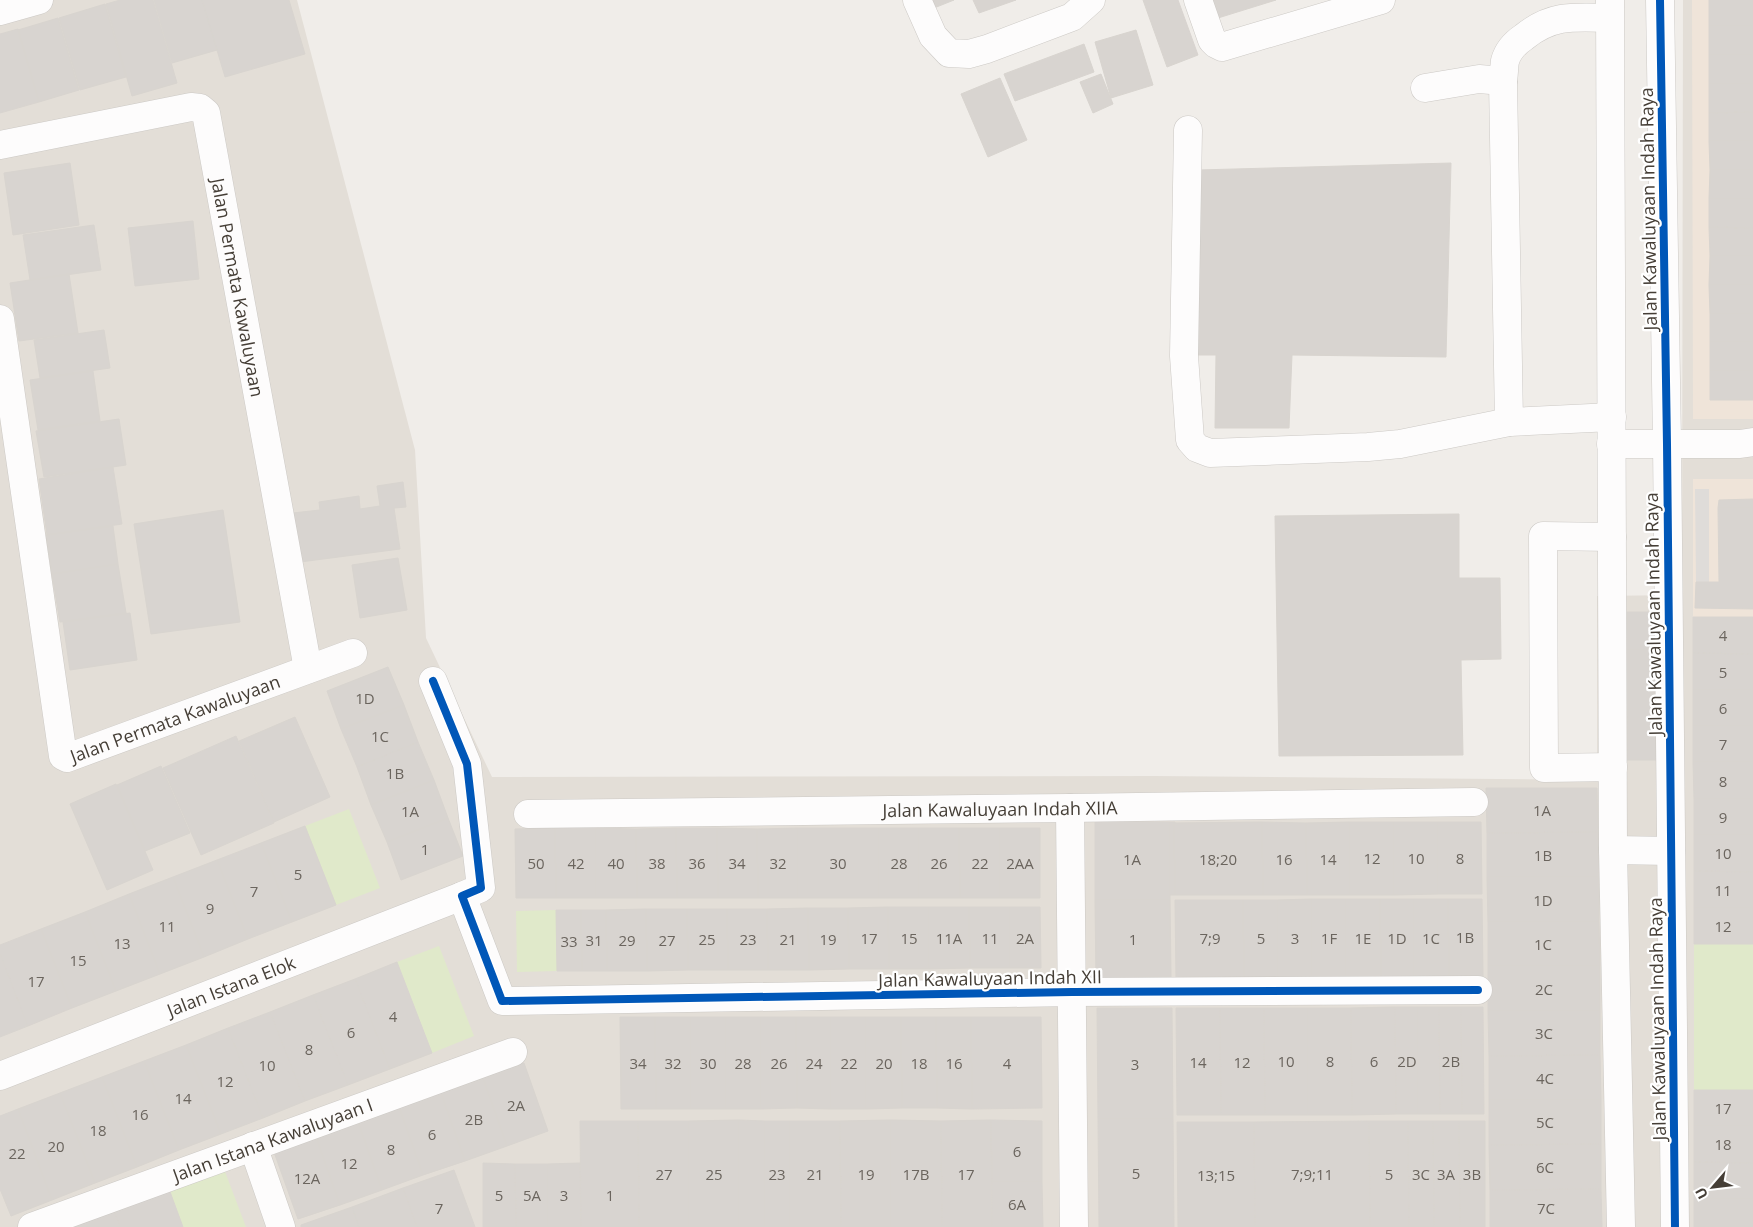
<svg xmlns="http://www.w3.org/2000/svg" width="1753" height="1227" font-family="'Open Sans',sans-serif">
<style>
.residential{fill:#e3ded7}
.commercial{fill:#efe4d9}
.green{fill:#e0e9ca}
.parking{fill:#dfdcd9}
.building{fill:#d8d4d0;stroke:#d8d4cf}
.lines{fill:none;stroke-linecap:round;stroke-linejoin:round}
.minor-casing{stroke:#ccc9c5;stroke-width:29}
.minor{stroke:#fdfcfc;stroke-width:28}
.cycleway-casing{stroke:#fff;stroke-width:11}
.cycleway{stroke:#0057b8;stroke-width:8}
.labels{text-anchor:middle;dominant-baseline:central;stroke-width:4.5;stroke-linejoin:round;paint-order:stroke}
.number-label{font-size:15px;fill:#6b655e}
.street-label{font-size:18px;fill:#453e36;stroke:#fff}
</style>
<rect width="100%" height="100%" fill="#f0ede9"/>
<!-- residential -->
<path class="residential" d="M0,0H297L415,450L426,638L492,777L1154,776L1597,780V596L1682,595L1683,0H1753V1227H0Z"/>
<!-- commercial -->
<path class="commercial" d="M1692,0H1753V419H1693Z
M1693,479H1753V617H1693Z"/>
<!-- green -->
<path class="green" d="M349,809L380,888L336,905L305,826Z
M556,910L557,971L517,972L516,911Z
M1694,944H1753V1090H1694Z
M439,946L474,1036L432,1053L397,962Z
M224,1169L246,1227H183L169,1189Z"/>
<!-- parking -->
<path class="parking" d="M1695,489H1709V582H1696Z"/>
<!-- building -->
<path class="building" d="M120,0H153L177,83L132,96L106,4Z
M154,0H202L217,50L172,63Z
M202,0H289L305,54L225,77Z
M931,0H954L934,8Z
M973,0H1016L979,13Z
M1143,0H1178L1198,55L1167,67Z
M1213,0H1276L1218,18Z
M1709,0H1753V26H1709Z
M105,4L126,77L80,90L59,18Z
M58,18L79,90L39,102L18,30Z
M1709,26H1753V55H1709Z
M18,29L39,102L0,113V34Z
M1136,30L1153,85L1111,98L1095,42Z
M1084,44L1094,72L1015,101L1004,74Z
M1709,55H1753V84H1709Z
M1101,74L1113,104L1093,113L1080,82Z
M1000,78L1027,140L988,157L961,94Z
M1709,84H1753V112L1709,113Z
M1753,112V141H1709V113Z
M1709,141H1753V170H1710Z
M70,163L79,225L13,235L4,173Z
M1451,163L1446,357L1292,355L1289,428H1215L1216,355H1197L1198,170Z
M1710,170H1753V199H1709Z
M1709,199H1753V228L1709,227Z
M193,221L199,279L135,286L128,228Z
M94,225L101,270L30,280L23,235Z
M1709,227L1753,228V256H1710Z
M1710,256H1753V285H1709Z
M69,274L78,333L19,341L10,283Z
M1709,285H1753V314H1710Z
M1710,314H1753V342H1710Z
M104,330L110,368L40,378L34,340Z
M1710,342H1753V371H1710Z
M93,371L100,421L38,430L30,380Z
M1710,371H1753V400H1710Z
M119,419L126,465L44,477L36,431Z
M113,467L122,524L47,535L39,479Z
M403,482L406,507L394,508L400,549L300,562L293,513L320,510L319,502L359,496L360,509L380,506L377,486Z
M1753,499V508H1718L1719,500Z
M1718,508H1753V609L1695,608L1696,582H1719Z
M223,510L240,622L151,634L134,524Z
M1459,514V578H1500L1501,659L1461,660L1463,755L1279,756L1275,516Z
M113,526L118,564L52,574L46,535Z
M398,558L407,610L360,618L352,565Z
M118,564L126,613L60,622L52,574Z
M1627,612H1656L1655,650H1626Z
M130,613L137,660L70,670L63,622Z
M1693,617H1753V654L1693,653Z
M1626,650H1655L1656,760H1627Z
M1693,653L1753,654V690H1693Z
M388,667L404,705L341,729L327,691Z
M1693,690H1753V726H1693Z
M404,705L418,742L357,767L341,729Z
M295,717L330,797L274,822L239,741Z
M1693,726H1753V762H1693Z
M236,736L274,823L201,855L163,768Z
M418,742L434,780L371,805L357,767Z
M1693,762H1753V799H1694Z
M161,766L190,833L145,851L117,785Z
M434,780L448,818L387,842L371,805Z
M116,784L153,870L107,890L70,804Z
M1486,788H1597L1598,832L1487,833Z
M1694,799H1753V835H1694Z
M448,818L463,856L401,880L387,842Z
M1095,822H1170V900H1095Z
M1170,822H1175V895H1170Z
M1262,822L1263,895H1175L1174,823Z
M1262,822L1306,823L1307,895H1263Z
M1350,822V895H1307L1306,823Z
M1350,822H1394V895H1350Z
M1394,822H1438V894L1394,895Z
M1438,822H1481L1482,894H1438Z
M305,826L336,905L292,922L261,843Z
M555,828L556,898H516L515,829Z
M555,828H596V898H556Z
M596,828L636,829L637,898H596Z
M676,828L677,898H637L636,829Z
M676,828H717L718,898H677Z
M717,828L757,829L758,898H718Z
M798,828V898H758L757,829Z
M798,828H879V898H798Z
M879,828H919V898H879Z
M919,828H959L960,898H919Z
M959,828H1000V898H960Z
M1000,828H1040V898H1000Z
M1598,832L1599,877H1487V833Z
M1694,835H1753V872L1694,871Z
M261,843L292,922L248,939L217,860Z
M217,860L248,939L204,957L173,877Z
M1694,871L1753,872V908H1694Z
M173,877L204,957L160,974L129,894Z
M1487,877H1599V922H1488Z
M129,894L160,974L116,991L85,912Z
M1312,899V977H1278V900Z
M1312,899H1346V977H1312Z
M1346,899H1380L1381,977H1346Z
M1380,899H1414V977H1381Z
M1414,899H1448L1449,976L1414,977Z
M1448,899H1482L1483,976H1449Z
M1095,900H1170L1171,977L1096,978Z
M1175,900H1243L1244,977H1176Z
M1243,900H1278V977H1244Z
M888,907L889,969H849L848,908Z
M888,907H929V969H889Z
M929,907H969L970,968L929,969Z
M969,907H1010V968H970Z
M1010,907H1040L1041,968H1010Z
M808,908L809,970H768L767,909Z
M808,908H848L849,969L809,970Z
M1694,908H1753V944H1694Z
M646,909L647,971H607L606,910Z
M646,909H687L688,970L647,971Z
M687,909H727L728,970H688Z
M727,909H767L768,970H728Z
M556,910H581L582,971H557Z
M581,910H606L607,971H582Z
M85,912L116,991L72,1008L41,929Z
M1488,922H1599L1600,966H1488Z
M41,929L72,1008L28,1026L0,954V945Z
M0,954L28,1026L0,1037Z
M397,962L432,1053L390,1069L355,979Z
M1488,966H1600V1011H1488Z
M355,979L390,1069L348,1085L313,995Z
M313,995L348,1085L305,1101L270,1012Z
M1395,1007H1418V1114H1396Z
M1395,1007L1396,1114L1352,1115L1351,1008Z
M1418,1007H1439L1440,1114H1418Z
M1439,1007H1461L1462,1114H1440Z
M1461,1007H1483L1484,1114H1462Z
M1097,1008H1172L1173,1119H1098Z
M1176,1008H1220L1221,1115H1177Z
M1220,1008H1264L1265,1115H1221Z
M1264,1008H1308V1115H1265Z
M1308,1008H1351L1352,1115H1308Z
M1488,1011H1600V1055L1489,1056Z
M270,1012L305,1101L263,1118L228,1028Z
M620,1017H655L656,1109H621Z
M655,1017H691V1109H656Z
M691,1017H726V1109H691Z
M726,1017H761V1109H726Z
M761,1017H796L797,1108L761,1109Z
M796,1017H831V1109L797,1108Z
M831,1017H866V1109H831Z
M866,1017H901L902,1108L866,1109Z
M901,1017H936L937,1108H902Z
M936,1017H971L972,1109L937,1108Z
M971,1017H1041L1042,1108L972,1109Z
M228,1028L263,1118L221,1134L186,1045Z
M186,1045L221,1134L179,1150L144,1061Z
M1600,1055L1601,1100H1489V1056Z
M144,1061L179,1150L137,1167L102,1077Z
M524,1063L548,1131L507,1146L483,1078Z
M102,1077L137,1167L95,1183L60,1093Z
M483,1078L507,1146L465,1161L441,1093Z
M1694,1090H1753V1126H1694Z
M60,1093L95,1183L52,1200L18,1109Z
M441,1093L465,1161L423,1175L399,1107Z
M1489,1100H1601V1144L1489,1145Z
M399,1107L423,1175L382,1190L358,1122Z
M18,1109L52,1200L11,1216L0,1189V1116Z
M1098,1119H1173L1174,1227H1099Z
M739,1120L765,1121V1227H739Z
M739,1120V1227H689V1121Z
M891,1120L941,1121L942,1227H891Z
M891,1120V1227H841L840,1121Z
M991,1120L1042,1121V1182H992Z
M991,1120L992,1227H942L941,1121Z
M580,1121H638L639,1227H581Z
M638,1121H689V1227H639Z
M765,1121H790V1227H765Z
M790,1121H840L841,1227H790Z
M1369,1121H1408L1409,1227H1370Z
M1369,1121L1370,1227H1255L1254,1122Z
M1408,1121H1433L1434,1227H1409Z
M1433,1121H1459L1460,1227H1434Z
M1459,1121H1485V1227H1460Z
M358,1122L382,1190L340,1205L316,1137Z
M1177,1122H1254L1255,1227H1178Z
M1694,1126H1753V1163L1694,1162Z
M316,1137L340,1205L298,1219L274,1152Z
M1601,1144V1189L1490,1190L1489,1145Z
M1694,1162L1753,1163V1199H1694Z
M483,1163L515,1164L516,1227H483Z
M580,1163L581,1227H548V1164Z
M515,1164H548V1227H516Z
M454,1170L475,1227H417L403,1188Z
M992,1182H1042L1043,1227H992Z
M403,1188L417,1227H359L352,1207Z
M169,1189L183,1227H120L114,1210Z
M1601,1189L1602,1227H1490V1190Z
M1694,1199H1753V1227H1694Z
M352,1207L359,1227H301V1225Z
M114,1210L120,1227H69Z"/>
<g class="lines">
<defs>
<g id="minor">
<path d="M917,0L933,36L949,53L969,54L987,49L1072,17L1091,0"/>
<path d="M1198,0L1212,40L1216,44L1222,47L1381,0"/>
<path d="M1610,0L1613,850L1621,1227"/>
<path d="M1660,0L1667,444L1675,1227"/>
<path d="M0,11L39,0"/>
<path d="M1503,81C1504,75 1504,67 1505,61C1508,50 1515,43 1524,37C1552,14 1575,17 1609,18"/>
<path d="M1425,88L1479,79L1503,81L1509,422"/>
<path d="M1188,130L1184,356L1190,440L1197,448L1210,453L1368,447L1400,444L1509,422L1612,417"/>
<path id="s1" d="M0,145L191,107L200,108L206,113L308,669"/>
<path id="s2" d="M0,319L63,756L67,758L353,653"/>
<path d="M1611,444H1740L1753,442"/>
<path d="M1612,537L1543,536L1544,768L1613,767"/>
<path d="M433,681L467,764L481,888L462,896L502,1001L1072,992L1478,990"/>
<path d="M1070,808L1074,1227"/>
<path id="s3" d="M528,814L1070,808L1474,802"/>
<path d="M1613,850L1671,851"/>
<path id="s4" d="M0,1076L462,896"/>
<path d="M253,1146L281,1227"/>
<path id="s5" d="M32,1227L513,1052"/>
</g>
</defs>
<!-- minor casing -->
<use href="#minor" class="minor-casing"/>
<!-- minor -->
<use href="#minor" class="minor"/>
<defs>
<path id="cycleway" d="M1660,0L1667,444L1675,1227
M433,681L467,764L481,888L462,896L502,1001L1072,992L1478,990"/>
</defs>
<!-- cycleway casing -->
<use href="#cycleway" class="cycleway-casing"/>
<!-- cycleway -->
<use href="#cycleway" class="cycleway"/>
</g>
<g class="labels">
<!-- number labels -->
<g class="number-label">
<text x="1723" y="635">4</text>
<text x="1723" y="672">5</text>
<text x="365" y="698">1D</text>
<text x="1723" y="708">6</text>
<text x="380" y="736">1C</text>
<text x="1723" y="744">7</text>
<text x="395" y="773">1B</text>
<text x="1723" y="781">8</text>
<text x="1542" y="810">1A</text>
<text x="410" y="811">1A</text>
<text x="1723" y="817">9</text>
<text x="425" y="849">1</text>
<text x="1723" y="853">10</text>
<text x="1543" y="855">1B</text>
<text x="1372" y="858">12</text>
<text x="1416" y="858">10</text>
<text x="1460" y="858">8</text>
<text x="1132" y="859">1A</text>
<text x="1218" y="859">18;20</text>
<text x="1284" y="859">16</text>
<text x="1328" y="859">14</text>
<text x="536" y="863">50</text>
<text x="576" y="863">42</text>
<text x="616" y="863">40</text>
<text x="657" y="863">38</text>
<text x="697" y="863">36</text>
<text x="737" y="863">34</text>
<text x="778" y="863">32</text>
<text x="838" y="863">30</text>
<text x="899" y="863">28</text>
<text x="939" y="863">26</text>
<text x="980" y="863">22</text>
<text x="1020" y="863">2AA</text>
<text x="298" y="874">5</text>
<text x="1723" y="890">11</text>
<text x="254" y="891">7</text>
<text x="1543" y="900">1D</text>
<text x="210" y="908">9</text>
<text x="167" y="926">11</text>
<text x="1723" y="926">12</text>
<text x="1465" y="937">1B</text>
<text x="869" y="938">17</text>
<text x="909" y="938">15</text>
<text x="949" y="938">11A</text>
<text x="990" y="938">11</text>
<text x="1025" y="938">2A</text>
<text x="1210" y="938">7;9</text>
<text x="1261" y="938">5</text>
<text x="1295" y="938">3</text>
<text x="1329" y="938">1F</text>
<text x="1363" y="938">1E</text>
<text x="1397" y="938">1D</text>
<text x="1431" y="938">1C</text>
<text x="707" y="939">25</text>
<text x="748" y="939">23</text>
<text x="788" y="939">21</text>
<text x="828" y="939">19</text>
<text x="1133" y="939">1</text>
<text x="594" y="940">31</text>
<text x="627" y="940">29</text>
<text x="667" y="940">27</text>
<text x="569" y="941">33</text>
<text x="122" y="943">13</text>
<text x="1543" y="944">1C</text>
<text x="78" y="960">15</text>
<text x="36" y="981">17</text>
<text x="1544" y="989">2C</text>
<text x="393" y="1016">4</text>
<text x="351" y="1032">6</text>
<text x="1544" y="1033">3C</text>
<text x="309" y="1049">8</text>
<text x="1286" y="1061">10</text>
<text x="1330" y="1061">8</text>
<text x="1374" y="1061">6</text>
<text x="1407" y="1061">2D</text>
<text x="1451" y="1061">2B</text>
<text x="1198" y="1062">14</text>
<text x="1242" y="1062">12</text>
<text x="638" y="1063">34</text>
<text x="673" y="1063">32</text>
<text x="708" y="1063">30</text>
<text x="743" y="1063">28</text>
<text x="779" y="1063">26</text>
<text x="814" y="1063">24</text>
<text x="849" y="1063">22</text>
<text x="884" y="1063">20</text>
<text x="919" y="1063">18</text>
<text x="954" y="1063">16</text>
<text x="1007" y="1063">4</text>
<text x="1135" y="1064">3</text>
<text x="267" y="1065">10</text>
<text x="1545" y="1078">4C</text>
<text x="225" y="1081">12</text>
<text x="183" y="1098">14</text>
<text x="516" y="1105">2A</text>
<text x="1723" y="1108">17</text>
<text x="140" y="1114">16</text>
<text x="474" y="1119">2B</text>
<text x="1545" y="1122">5C</text>
<text x="98" y="1130">18</text>
<text x="432" y="1134">6</text>
<text x="1723" y="1144">18</text>
<text x="56" y="1146">20</text>
<text x="391" y="1149">8</text>
<text x="1017" y="1151">6</text>
<text x="17" y="1153">22</text>
<text x="349" y="1163">12</text>
<text x="1545" y="1167">6C</text>
<text x="1136" y="1173">5</text>
<text x="664" y="1174">27</text>
<text x="714" y="1174">25</text>
<text x="777" y="1174">23</text>
<text x="815" y="1174">21</text>
<text x="866" y="1174">19</text>
<text x="916" y="1174">17B</text>
<text x="966" y="1174">17</text>
<text x="1312" y="1174">7;9;11</text>
<text x="1389" y="1174">5</text>
<text x="1421" y="1174">3C</text>
<text x="1446" y="1174">3A</text>
<text x="1472" y="1174">3B</text>
<text x="1216" y="1175">13;15</text>
<text x="307" y="1178">12A</text>
<text x="499" y="1195">5</text>
<text x="532" y="1195">5A</text>
<text x="564" y="1195">3</text>
<text x="610" y="1195">1</text>
<text x="1017" y="1204">6A</text>
<text x="439" y="1208">7</text>
<text x="1546" y="1208">7C</text>
</g>
<!-- street labels -->
<g class="street-label">
<text transform="translate(1648 209) rotate(-91)">Jalan Kawaluyaan Indah Raya</text>
<text stroke="none"><textPath href="#s1" startOffset="389">Jalan Permata Kawaluyaan</textPath></text>
<text transform="translate(1653 614) rotate(-91)">Jalan Kawaluyaan Indah Raya</text>
<text stroke="none"><textPath href="#s2" startOffset="561">Jalan Permata Kawaluyaan</textPath></text>
<text stroke="none"><textPath href="#s3" startOffset="472">Jalan Kawaluyaan Indah XIIA</textPath></text>
<text transform="translate(990 978) rotate(-1)">Jalan Kawaluyaan Indah XII</text>
<text stroke="none"><textPath href="#s4" startOffset="248">Jalan Istana Elok</textPath></text>
<text transform="translate(1657 1019) rotate(-91)">Jalan Kawaluyaan Indah Raya</text>
<text stroke="none"><textPath href="#s5" startOffset="256">Jalan Istana Kawaluyaan I</textPath></text>
</g>
</g>
<!-- north arrow -->
<g transform="translate(1713 1187) rotate(242)" stroke="#ffffff" stroke-width="4" paint-order="stroke">
<path d="M0-4L9 19L0 12L-9 19Z" fill="#453e36"/>
<text y="-8" font-size="14" font-weight="bold" text-anchor="middle" fill="#453e36">U</text>
</g>
</svg>
